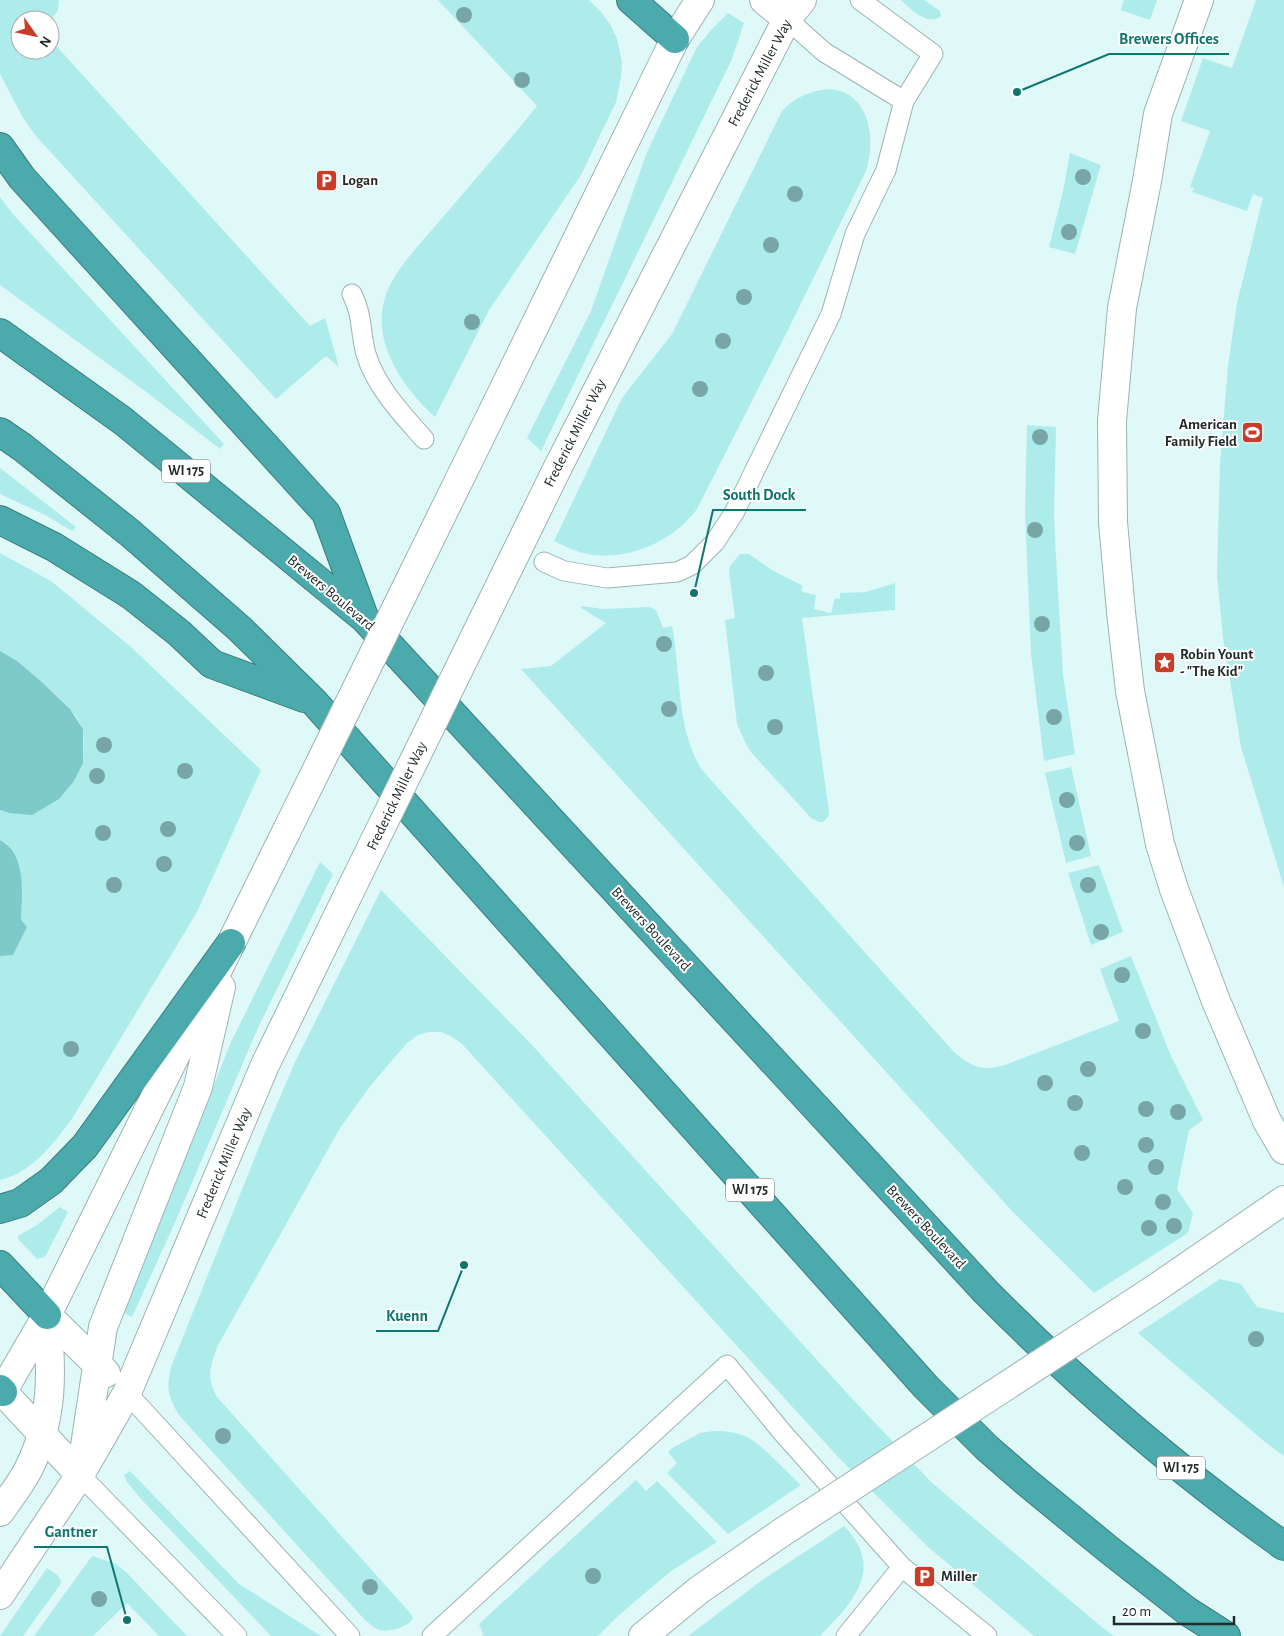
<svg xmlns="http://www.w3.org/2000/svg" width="1284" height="1636" font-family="'Alegreya Sans',sans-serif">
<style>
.green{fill:#aeecec}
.water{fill:#7ecacb}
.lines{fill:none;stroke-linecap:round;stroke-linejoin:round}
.service-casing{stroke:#9bb3b3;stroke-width:21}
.pedestrian-casing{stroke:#9bb3b3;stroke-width:30}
.tertiary-casing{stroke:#9bb3b3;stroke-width:30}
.motorway-casing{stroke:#3c7d7e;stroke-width:30}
.service{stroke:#fff;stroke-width:19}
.pedestrian{stroke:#fff;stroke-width:28}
.tertiary{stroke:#fff;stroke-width:28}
.motorway{stroke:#4baaab;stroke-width:28}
.pedestrian-bridge-casing{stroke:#9bb3b3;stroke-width:30;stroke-linecap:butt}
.tertiary-bridge-casing{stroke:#9bb3b3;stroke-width:30;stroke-linecap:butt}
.pedestrian-bridge{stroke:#fff;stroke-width:28}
.tertiary-bridge{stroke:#fff;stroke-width:28}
.tree{fill:#78a6a6}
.labels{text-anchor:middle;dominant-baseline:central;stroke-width:4;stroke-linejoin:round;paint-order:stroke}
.shield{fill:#fff;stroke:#646a6a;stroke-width:1}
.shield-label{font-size:14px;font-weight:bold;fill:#212a2a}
.street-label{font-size:15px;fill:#212a2a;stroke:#fff}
.poi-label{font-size:15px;font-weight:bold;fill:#212a2a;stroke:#fff;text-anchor:start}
.leader{fill:none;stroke:#0f766e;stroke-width:2}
.callout-dot{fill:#0f766e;stroke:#fff;stroke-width:2}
.callout-label{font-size:16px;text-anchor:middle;font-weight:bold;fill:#0f766e;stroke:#fff;stroke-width:4;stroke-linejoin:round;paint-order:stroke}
</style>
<rect width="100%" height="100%" fill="#dff8f8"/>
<!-- green -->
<path class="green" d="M0,0H59L58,10L50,21L20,20V50H50V39L310,326L325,318L339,367L326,356L276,399L35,135L22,116L0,74Z
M438,0H589L601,12L610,24L617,39L622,62L621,77L616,102L581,175L489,310L435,417C407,391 378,353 382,312C383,302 387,291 391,283C403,261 422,242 438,223C471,184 505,146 537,106Z
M901,0H924L940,11L941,16C929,27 910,9 901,0Z
M1124,0H1157L1150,20L1121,10Z
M1256,0H1284V887L1241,747L1223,638L1217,575L1220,464L1228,366L1237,303L1263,198L1253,194L1247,211L1192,192L1194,188L1190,187L1210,131L1181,121L1203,58L1232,68Z
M728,13L744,23L732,59L541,451L527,438L591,311L647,152L697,47L711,30Z
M829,89C838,90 847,92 854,99C873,115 873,149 866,171L787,332L697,509C671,544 622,564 579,552C571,549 562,545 554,541L622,398L672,334L782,111C795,97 810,91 829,89Z
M1070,153L1101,165L1075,254L1049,247L1063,191Z
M0,197L12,213L224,444L220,449L149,394L0,285Z
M1027,425L1056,427L1054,515L1056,557L1063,675L1075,754L1044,761L1031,654L1025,513Z
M0,468L76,527L72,531L45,515L0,494Z
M0,553L51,581L131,647L261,770L197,912L72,1119C52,1145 33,1172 0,1180V956L4,955L21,920L22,889L7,844L0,840V810L9,813L83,763C83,753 84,741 83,731C79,708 20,663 0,651Z
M740,554H749L772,570L803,586L801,590L803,592L816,595L814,609L831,613L835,598L840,599V593L866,592L895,583V610L802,618L829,812L828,817L823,822H819L811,818L750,751L745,742L737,724L725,620L735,618L729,572L730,566Z
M581,606L604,609L649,607L656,610L663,628L672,626C681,673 676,729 702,770L954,1052C972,1067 982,1072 1005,1065L1119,1021L1100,969L1131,956L1171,1056L1203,1120L1189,1130L1177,1189L1193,1213L1188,1233L1094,1293L1013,1212L521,669L551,666L606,623L581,608Z
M1071,767L1091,856L1066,863L1045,773Z
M320,862L333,874L257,1030L177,1218L132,1317L124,1313L231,1042Z
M1099,865L1123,932L1091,945L1068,873Z
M381,890L532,1045L845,1391L931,1482L1098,1624L1114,1636H1034L927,1546L839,1458L462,1044L451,1036L441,1032H429L418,1035L407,1043L371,1085L340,1128L217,1347C210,1369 206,1376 217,1397L411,1614L413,1618C408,1628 389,1632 379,1630C374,1628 369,1623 365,1620L178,1414C168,1394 166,1389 171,1367L265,1132L295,1062Z
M60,1207L68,1212L45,1257L37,1259L18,1239V1236L37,1225Z
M1220,1279L1241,1284L1257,1307L1284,1313V1456L1265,1442L1138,1333Z
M714,1431C724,1431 735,1432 745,1436C762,1444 786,1472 801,1485L728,1534L667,1473L677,1463L668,1452L672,1448L700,1433Z
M130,1471L239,1584L321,1636H271L141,1499L127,1482L124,1475Z
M636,1480L646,1491L657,1481L717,1542L671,1571L618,1616L598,1636H484L479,1624Z
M844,1526C886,1569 852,1603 820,1636H688L761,1581Z
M92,1556L114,1563L126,1572L187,1636H159L127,1603L93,1636H34Z
M47,1568L57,1575L61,1580L60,1585L23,1636H0Z"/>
<!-- water -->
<path class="water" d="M0,651L17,661L43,683L70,709L83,729V763L74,781L59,799L32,815L9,813L0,810Z
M0,840C27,854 22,894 21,920L27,927L13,955L0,956Z"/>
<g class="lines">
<defs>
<path id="service" d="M787,19L824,52L904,101
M352,294C363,316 360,332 366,354C376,387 402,414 424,439
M544,562L564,571L607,578L677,572L692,565L715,542L734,513L831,314L855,234L886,170L904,101L933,54L860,0
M127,1393L350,1636
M80,1475L237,1636
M432,1636L727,1365L782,1432L902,1567L987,1636
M846,1636L902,1567"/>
<path id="pedestrian" d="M1199,0L1158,114L1147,181L1122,308L1112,421L1113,522L1121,612L1130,691L1160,844L1174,889L1216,1001L1267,1121L1284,1150
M1156,1288L1284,1200
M643,1636L699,1590L781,1533"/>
<path id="tertiary" d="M764,0L787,19
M495,407L675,39L700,0
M558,467L787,19L802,0
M47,1315L106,1373
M3,1392L80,1475
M0,1396L47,1315L287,830
M83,1459L103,1327L198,1087L221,987
M0,1512C9,1499 20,1485 28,1470C54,1419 52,1371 47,1315
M0,1595L80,1475L127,1393L265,1065L350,891"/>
<path id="motorway" d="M631,0L675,39
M0,147L22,178L326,513L364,617
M0,333L123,421L365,619L986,1292C1078,1385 1177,1470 1284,1546
M0,432L22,447L130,533L240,629L314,702L926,1387L987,1448L1025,1481L1108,1549L1187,1611L1226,1636
M0,520L54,547L131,595L179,633L212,664L304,698
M0,1209L20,1203L51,1181L85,1146L231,943
M0,1265L47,1315
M0,1389L3,1392"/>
</defs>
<!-- service casing -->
<use href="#service" class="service-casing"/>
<!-- pedestrian casing -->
<use href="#pedestrian" class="pedestrian-casing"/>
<!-- tertiary casing -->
<use href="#tertiary" class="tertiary-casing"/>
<!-- motorway casing -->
<use href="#motorway" class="motorway-casing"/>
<!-- service -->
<use href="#service" class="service"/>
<!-- pedestrian -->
<use href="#pedestrian" class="pedestrian"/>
<!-- tertiary -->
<use href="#tertiary" class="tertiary"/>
<!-- motorway -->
<use href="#motorway" class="motorway"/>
<defs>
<path id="pedestrian-bridge" d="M781,1533L1156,1288"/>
<path id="tertiary-bridge" d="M287,830L495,407
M350,891L558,467"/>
</defs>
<!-- pedestrian-bridge casing -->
<use href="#pedestrian-bridge" class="pedestrian-bridge-casing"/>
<!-- tertiary-bridge casing -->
<use href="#tertiary-bridge" class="tertiary-bridge-casing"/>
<!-- pedestrian-bridge -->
<use href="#pedestrian-bridge" class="pedestrian-bridge"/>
<!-- tertiary-bridge -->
<use href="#tertiary-bridge" class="tertiary-bridge"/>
</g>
<!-- trees -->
<g class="tree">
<circle cx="464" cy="15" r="8"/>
<circle cx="522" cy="80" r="8"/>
<circle cx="1083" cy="177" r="8"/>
<circle cx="795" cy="194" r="8"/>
<circle cx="1069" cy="232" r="8"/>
<circle cx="771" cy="245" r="8"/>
<circle cx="744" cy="297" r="8"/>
<circle cx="472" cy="322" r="8"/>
<circle cx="723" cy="341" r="8"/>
<circle cx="700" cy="389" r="8"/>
<circle cx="1040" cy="437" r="8"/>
<circle cx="1035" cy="530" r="8"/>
<circle cx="1042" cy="624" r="8"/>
<circle cx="664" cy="644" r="8"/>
<circle cx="766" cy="673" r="8"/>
<circle cx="669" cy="709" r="8"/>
<circle cx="1054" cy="717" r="8"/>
<circle cx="775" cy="727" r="8"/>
<circle cx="104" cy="745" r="8"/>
<circle cx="185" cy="771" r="8"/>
<circle cx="97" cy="776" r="8"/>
<circle cx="1067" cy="800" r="8"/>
<circle cx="168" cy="829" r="8"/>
<circle cx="103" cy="833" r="8"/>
<circle cx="1077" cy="843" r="8"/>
<circle cx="164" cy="864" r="8"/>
<circle cx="114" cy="885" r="8"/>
<circle cx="1088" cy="885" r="8"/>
<circle cx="1101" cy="932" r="8"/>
<circle cx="1122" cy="975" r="8"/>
<circle cx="1143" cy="1031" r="8"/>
<circle cx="71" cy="1049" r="8"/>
<circle cx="1088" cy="1069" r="8"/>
<circle cx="1045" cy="1083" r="8"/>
<circle cx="1075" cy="1103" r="8"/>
<circle cx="1146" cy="1109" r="8"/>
<circle cx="1178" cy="1112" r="8"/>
<circle cx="1146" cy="1145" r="8"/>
<circle cx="1082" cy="1153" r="8"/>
<circle cx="1156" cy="1167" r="8"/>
<circle cx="1125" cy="1187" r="8"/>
<circle cx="1163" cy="1202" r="8"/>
<circle cx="1174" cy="1226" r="8"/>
<circle cx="1149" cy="1228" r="8"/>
<circle cx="1256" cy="1339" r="8"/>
<circle cx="223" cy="1436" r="8"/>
<circle cx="593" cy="1576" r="8"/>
<circle cx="370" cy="1587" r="8"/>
<circle cx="99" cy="1599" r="8"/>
</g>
<!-- icons -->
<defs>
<symbol id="parking-square" viewBox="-11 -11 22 22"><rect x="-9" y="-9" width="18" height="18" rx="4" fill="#c83d28" stroke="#fff"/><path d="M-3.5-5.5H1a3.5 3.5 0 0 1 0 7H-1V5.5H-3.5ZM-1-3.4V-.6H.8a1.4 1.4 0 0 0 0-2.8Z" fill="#fff"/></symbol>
<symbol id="stadium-square" viewBox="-11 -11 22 22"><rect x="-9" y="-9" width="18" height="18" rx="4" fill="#c83d28" stroke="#fff"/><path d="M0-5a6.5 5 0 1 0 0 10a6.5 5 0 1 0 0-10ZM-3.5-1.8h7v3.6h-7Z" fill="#fff"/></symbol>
<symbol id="sight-square" viewBox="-11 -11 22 22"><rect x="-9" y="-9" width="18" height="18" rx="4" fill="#c83d28" stroke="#fff"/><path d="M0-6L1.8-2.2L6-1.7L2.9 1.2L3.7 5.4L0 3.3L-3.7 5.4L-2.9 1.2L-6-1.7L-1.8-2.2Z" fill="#fff"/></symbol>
</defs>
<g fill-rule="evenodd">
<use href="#parking-square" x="314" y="168" width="25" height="25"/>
<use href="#stadium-square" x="1240" y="420" width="25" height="25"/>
<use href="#sight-square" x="1152" y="650" width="25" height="25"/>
<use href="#parking-square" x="912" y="1564" width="25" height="25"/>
</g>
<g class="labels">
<!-- shield labels -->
<g class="shield">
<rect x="162" y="459.5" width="48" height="23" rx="4"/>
<rect x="726" y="1178.5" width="48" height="23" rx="4"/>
<rect x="1157" y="1456.5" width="48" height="23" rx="4"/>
</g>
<g class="shield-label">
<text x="186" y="471">WI 175</text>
<text x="750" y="1190">WI 175</text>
<text x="1181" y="1468">WI 175</text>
</g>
<!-- street labels -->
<g class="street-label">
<text transform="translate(760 73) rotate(-62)">Frederick Miller Way</text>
<text transform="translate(575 433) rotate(-63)">Frederick Miller Way</text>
<text transform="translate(331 593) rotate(40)">Brewers Boulevard</text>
<text transform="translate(397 796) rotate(-64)">Frederick Miller Way</text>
<text transform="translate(651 929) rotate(47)">Brewers Boulevard</text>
<text transform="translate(224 1163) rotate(-67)">Frederick Miller Way</text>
<text transform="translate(926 1227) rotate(47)">Brewers Boulevard</text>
</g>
<!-- poi labels -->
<g class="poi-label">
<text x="342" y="180">Logan</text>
<text x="1237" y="424" text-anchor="end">American<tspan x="1237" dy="17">Family Field</tspan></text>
<text x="1180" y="654">Robin Yount<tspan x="1180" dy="17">- "The Kid"</tspan></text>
<text x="941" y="1576">Miller</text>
</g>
</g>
<!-- callouts -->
<path class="leader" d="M1017 92L1109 54H1229M694 593L713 510H806M464 1265L438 1331H376M127 1620L107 1547H34"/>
<g class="callout-dot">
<circle cx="1017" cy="92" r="5"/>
<circle cx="694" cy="593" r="5"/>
<circle cx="464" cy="1265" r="5"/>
<circle cx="127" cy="1620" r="5"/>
</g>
<g class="callout-label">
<text x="1169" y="44">Brewers Offices</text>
<text x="759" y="500">South Dock</text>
<text x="407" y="1321">Kuenn</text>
<text x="71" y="1537">Gantner</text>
</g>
<!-- north arrow -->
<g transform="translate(35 35) rotate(123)"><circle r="24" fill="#ffffff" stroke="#a6aaaa"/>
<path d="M0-4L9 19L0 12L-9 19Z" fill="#c83d28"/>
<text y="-8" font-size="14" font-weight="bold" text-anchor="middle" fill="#212a2a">N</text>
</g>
<!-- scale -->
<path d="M1114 1616v8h120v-8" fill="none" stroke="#212a2a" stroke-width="2.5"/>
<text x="1122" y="1616" font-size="15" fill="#212a2a" stroke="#ffffff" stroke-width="4" paint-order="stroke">20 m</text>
</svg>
